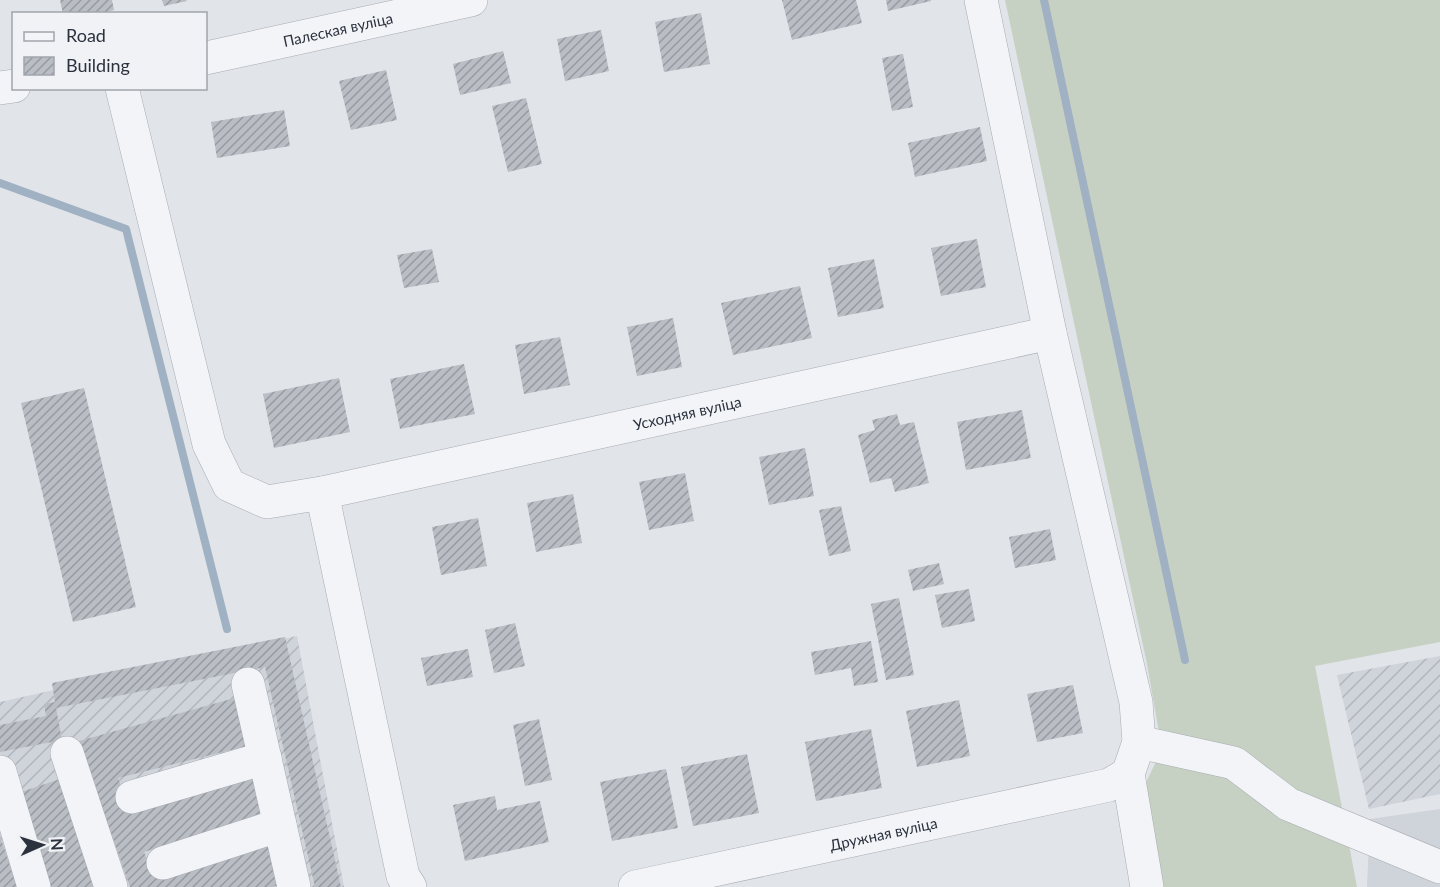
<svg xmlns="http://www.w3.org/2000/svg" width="1440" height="887" font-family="Lato,sans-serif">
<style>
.built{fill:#cfd3da}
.industrial{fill:url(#industrial-furrows)}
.grass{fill:#c6d1c3}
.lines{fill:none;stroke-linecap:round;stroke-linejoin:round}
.stream{stroke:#a0b1c4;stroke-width:8}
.building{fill:url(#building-hatch)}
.minor-casing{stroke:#a7abb2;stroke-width:34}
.minor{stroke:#f3f4f7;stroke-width:33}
.labels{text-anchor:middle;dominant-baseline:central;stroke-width:5;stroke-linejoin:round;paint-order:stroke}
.street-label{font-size:15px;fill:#2b323e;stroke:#f0f2f6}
</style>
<defs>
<pattern id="industrial-furrows" width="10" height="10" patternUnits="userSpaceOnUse" patternTransform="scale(1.5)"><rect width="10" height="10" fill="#cfd3da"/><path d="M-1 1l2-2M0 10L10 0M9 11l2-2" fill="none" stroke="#b2b6bc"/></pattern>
<pattern id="building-hatch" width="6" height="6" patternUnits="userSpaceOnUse" patternTransform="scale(1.5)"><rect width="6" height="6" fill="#b9bdc4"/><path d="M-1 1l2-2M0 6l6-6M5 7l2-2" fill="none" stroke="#979aa1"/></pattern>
</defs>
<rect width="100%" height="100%" fill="#e1e4e8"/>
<!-- built -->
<path class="built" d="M1440,809V887H1367L1370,819Z"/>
<!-- industrial -->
<path class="industrial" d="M297,636L344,887H0V702Z
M1440,656V794L1369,809L1337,675Z"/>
<!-- grass -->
<path class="grass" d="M1005,0H1440V642L1315,666L1357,887H1160L1142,791L1162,749L1147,664Z"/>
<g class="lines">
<!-- stream -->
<path class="stream" d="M1044,0L1185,660
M0,183L126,229L227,629"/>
</g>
<!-- building -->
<path class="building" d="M60,0H112L114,10L98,14H63Z
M162,0H186L187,1L164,6Z
M782,0H856L862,23L792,40Z
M886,0H931V1L888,11Z
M701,13L710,64L664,72L655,22Z
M601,30L609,71L565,81L557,39Z
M503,51L511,83L460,95L453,64Z
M903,54L913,107L892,111L882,58Z
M386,70L397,120L351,130L339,81Z
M526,98L542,164L508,172L492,106Z
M284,110L290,146L217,158L211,122Z
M980,127L987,161L915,177L908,143Z
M977,239L986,287L941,296L931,248Z
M432,249L439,282L404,288L397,255Z
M874,259L884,308L838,317L828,268Z
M800,286L812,338L733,355L721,303Z
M673,318L682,367L637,376L627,327Z
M560,337L570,385L524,394L515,345Z
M464,364L475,414L400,429L390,379Z
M339,378L350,432L274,448L263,394Z
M84,388L136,607L73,622L21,403Z
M1022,410L1031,458L966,470L957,422Z
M897,414L900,425L914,422L929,483L895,492L891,478L870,483L858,435L875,430L872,420Z
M805,448L814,496L769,505L759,457Z
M685,473L694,521L649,530L639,482Z
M573,494L582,543L536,552L527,503Z
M841,506L851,551L829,556L819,510Z
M478,518L487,566L441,575L432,527Z
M1050,529L1056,560L1015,568L1009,537Z
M939,563L944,584L913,591L908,570Z
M969,589L975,621L942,628L935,595Z
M899,598L914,675L886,680L871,604Z
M515,623L525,666L494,673L485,630Z
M285,637L341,887H315L265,667L56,708L62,740L0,752V725L46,716L44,704L55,702L52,683Z
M871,641L878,682L854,686L851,668L815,675L811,652Z
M468,649L473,677L427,686L421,658Z
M1073,685L1083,733L1037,742L1027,694Z
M242,696L251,745L118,778L129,809L258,769L269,812L144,852L153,877L271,838L282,884L272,887H130L79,741Z
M959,700L970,756L917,767L906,711Z
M539,719L552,780L525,786L513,725Z
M871,729L882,788L816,801L805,742Z
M747,754L759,813L693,826L681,767Z
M666,769L678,828L612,841L600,782Z
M63,778L99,887H50L18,793Z
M495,796L497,810L540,801L549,842L465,861L453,805Z
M0,837V836L17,887H0Z"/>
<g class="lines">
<defs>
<g id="minor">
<path d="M981,0L1050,333L1136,702L1139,742L1128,774L1147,887"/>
<path id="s1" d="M206,58L471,0"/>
<path d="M0,88L14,86"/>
<path d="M122,88L209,444L229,485L267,502L322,493L403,876L410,887"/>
<path id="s2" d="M322,493L1050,333"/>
<path d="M248,684L294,887"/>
<path d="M1139,742L1234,763L1288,804L1440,867"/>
<path d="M67,753L111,887"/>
<path d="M0,772L34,887"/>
<path d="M132,797L265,758"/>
<path d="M163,863L280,825"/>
<path id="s3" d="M635,887L1109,785L1128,774"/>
</g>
</defs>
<!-- minor casing -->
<use href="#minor" class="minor-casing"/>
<!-- minor -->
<use href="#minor" class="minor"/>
</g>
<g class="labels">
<!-- street labels -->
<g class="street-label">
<text stroke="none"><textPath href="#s1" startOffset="135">Палеская вуліца</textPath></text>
<text stroke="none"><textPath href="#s2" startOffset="374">Усходняя вуліца</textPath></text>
<text stroke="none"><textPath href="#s3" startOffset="254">Дружная вуліца</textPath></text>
</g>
</g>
<!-- legend -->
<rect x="12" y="12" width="195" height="78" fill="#f0f2f6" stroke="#a1a5ac" stroke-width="1.5"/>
<rect x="24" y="32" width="30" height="9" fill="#f3f4f7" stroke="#a1a5ac" stroke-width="1.5"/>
<text x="66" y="42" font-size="18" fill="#2b323e">Road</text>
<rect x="24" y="57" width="30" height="18" fill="url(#building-hatch)" stroke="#a1a5ac" stroke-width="1.5"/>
<text x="66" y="72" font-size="18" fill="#2b323e">Building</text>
<!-- north arrow -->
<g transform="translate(42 845) rotate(87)" stroke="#f0f2f6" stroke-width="4.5" paint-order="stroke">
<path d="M0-4.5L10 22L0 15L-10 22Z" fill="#2b323e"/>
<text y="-9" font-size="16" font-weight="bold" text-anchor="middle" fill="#2b323e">N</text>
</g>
</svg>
